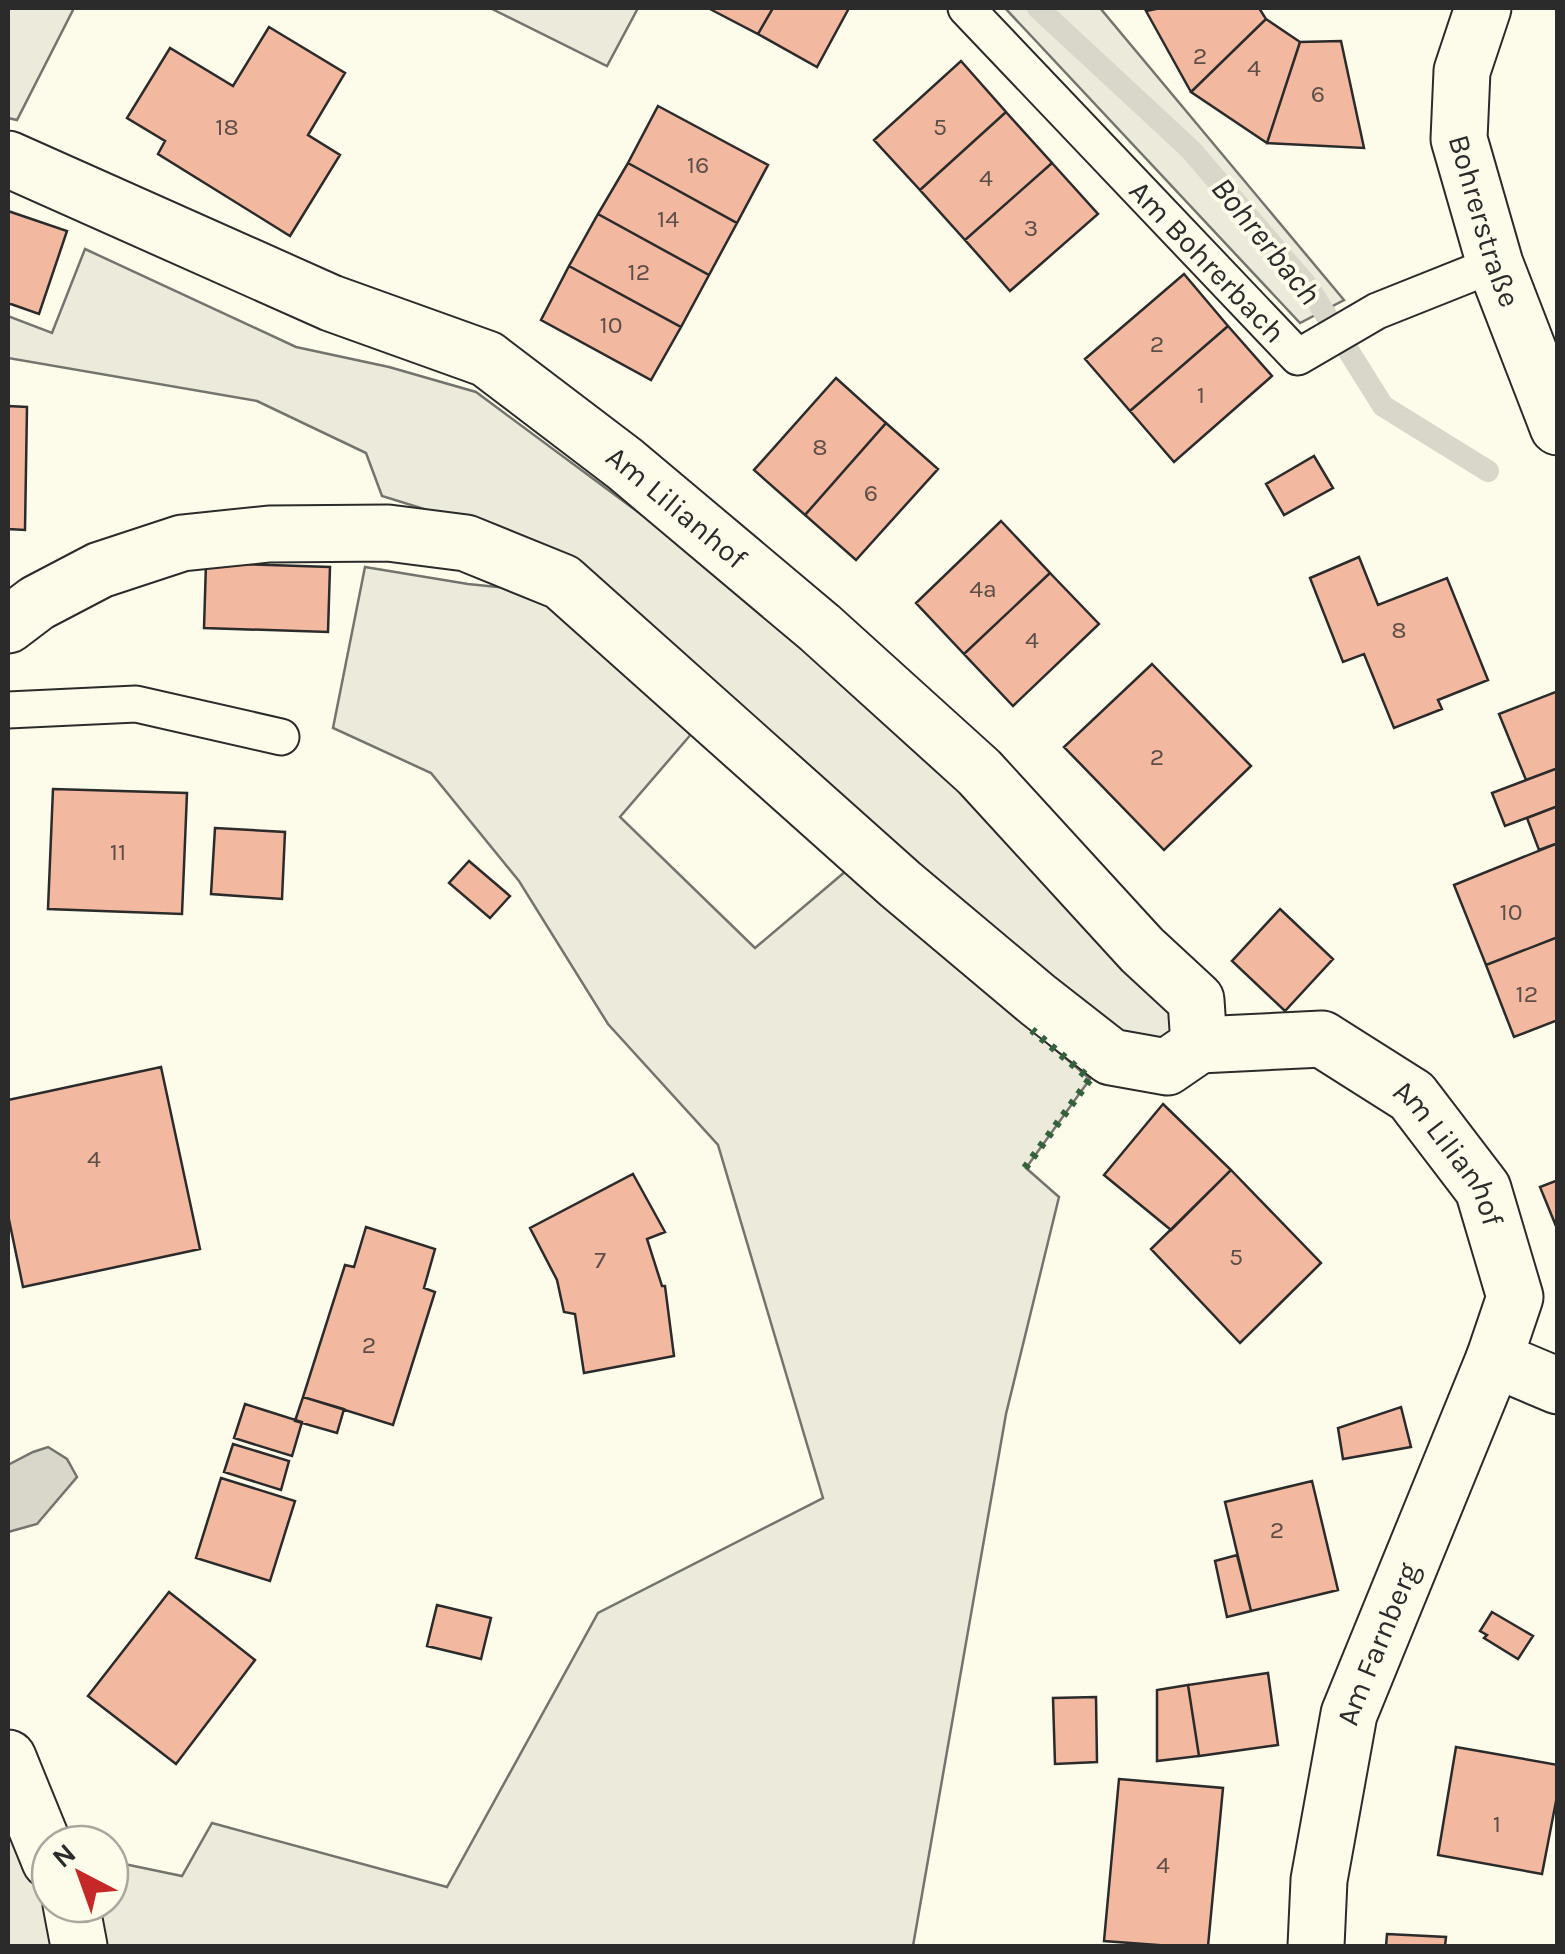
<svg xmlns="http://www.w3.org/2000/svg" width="1565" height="1954" font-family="Karla,sans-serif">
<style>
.green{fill:#ecebdb;stroke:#74746e;stroke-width:2.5}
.water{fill:#d8d7c9;stroke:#74746e;stroke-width:2.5}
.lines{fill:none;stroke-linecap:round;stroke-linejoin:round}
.stream{stroke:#d8d7c9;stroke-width:22}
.building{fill:#f2b8a0;stroke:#2b2b2b;stroke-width:2.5}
.service-casing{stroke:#2b2b2b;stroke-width:39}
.minor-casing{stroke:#2b2b2b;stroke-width:59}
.tertiary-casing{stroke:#2b2b2b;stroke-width:59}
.service{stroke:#fdfbea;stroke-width:35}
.minor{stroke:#fdfbea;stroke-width:55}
.tertiary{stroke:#fdfbea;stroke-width:55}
.hedge{stroke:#34623c;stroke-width:8;stroke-dasharray:5 8;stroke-linecap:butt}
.labels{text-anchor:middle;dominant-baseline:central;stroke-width:8;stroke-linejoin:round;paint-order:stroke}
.number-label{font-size:25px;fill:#5d4e48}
.street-label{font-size:30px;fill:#2b2b2b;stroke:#fdfbea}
.water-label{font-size:32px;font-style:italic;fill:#2b2b2b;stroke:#fdfbea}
</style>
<rect width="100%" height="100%" fill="#fdfbea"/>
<!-- green -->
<path class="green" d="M8,8H74L17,120L8,118Z
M490,8H638L607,66Z
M1005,8H1100L1344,300L1300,323Z
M85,249L296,347L389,367L476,392L665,532L954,773L1160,997L1177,1025L1163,1038L1131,1035L1094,1019L534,543L382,496L366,453L257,401L8,358V316L52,333Z
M365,567L468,584L529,590L693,732L620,817L755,948L846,871L1090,1079L1026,1168L1059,1197L1006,1414L913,1946H8V1820L50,1848V1904H110V1861L182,1876L212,1823L447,1887L598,1613L823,1498L718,1145L608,1024L519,881L431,773L333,728Z"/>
<!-- water -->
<path class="water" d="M48,1447L67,1459L77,1477L37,1524L8,1532V1465L33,1452Z"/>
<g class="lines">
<!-- stream -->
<path class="stream" d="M1038,8L1191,150L1309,288L1383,406L1488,471"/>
</g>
<!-- building -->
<path class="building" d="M708,8H773L758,34Z
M773,8H849L817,67L758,34Z
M1161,8H1259L1266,19L1191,92L1146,11Z
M1266,19L1300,42L1267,143L1191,92Z
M269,27L345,73L308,135L340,155L290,236L158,154L165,141L127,118L170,48L233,86Z
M1341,41L1364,148L1267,143L1300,42Z
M961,61L1006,112L920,190L874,140Z
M658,106L768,165L737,223L628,163Z
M1006,112L1052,163L965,240L920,190Z
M628,163L737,223L709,275L598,214Z
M1052,163L1098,214L1010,291L965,240Z
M8,211L67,231L39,314L8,303Z
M598,214L709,275L681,327L569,266Z
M569,266L681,327L651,380L541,320Z
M1184,274L1228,326L1130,411L1085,359Z
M1228,326L1272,376L1174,462L1130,411Z
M836,378L886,423L805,515L754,470Z
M8,406L27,407L25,530L8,529Z
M886,423L938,469L856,560L805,515Z
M1314,456L1333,488L1284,515L1266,484Z
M1001,521L1050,573L964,654L916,603Z
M1359,557L1378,605L1447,578L1488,680L1438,700L1442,709L1394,728L1364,654L1343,662L1310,578Z
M206,563L330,567L328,632L204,628Z
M1050,573L1099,624L1013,706L964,654Z
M1152,664L1251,766L1164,850L1064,747Z
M1558,691V768L1526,780L1499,714Z
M1558,768V806L1505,826L1492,793Z
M53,789L187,793L182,914L48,909Z
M1558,806V843L1539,850L1527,818Z
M215,828L285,832L282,899L211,894Z
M1558,843V937L1486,965L1454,885Z
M469,861L510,896L490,918L449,883Z
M1280,909L1333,959L1285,1011L1232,961Z
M1558,937V1020L1514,1037L1486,965Z
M161,1067L200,1249L23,1287L8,1215V1100Z
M1163,1104L1231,1170L1171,1230L1104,1175Z
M1231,1170L1321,1263L1240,1343L1151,1249Z
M633,1174L665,1232L647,1239L662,1286H665L674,1356L584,1373L575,1314L564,1312L557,1280L530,1228Z
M1558,1180V1231L1540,1187Z
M366,1227L435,1249L424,1288L435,1292L393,1425L303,1397L345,1265L354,1267Z
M303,1397L344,1409L337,1433L295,1421Z
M245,1404L302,1422L292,1456L234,1438Z
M1401,1407L1411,1447L1343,1459L1338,1428Z
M233,1444L289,1461L281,1490L224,1472Z
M221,1478L295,1501L270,1581L196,1558Z
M1312,1481L1338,1590L1251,1611L1225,1502Z
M1237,1555L1251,1611L1227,1617L1215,1561Z
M169,1592L255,1660L176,1764L88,1696Z
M437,1605L491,1618L481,1659L427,1646Z
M1492,1612L1533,1636L1518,1659L1484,1638L1487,1635L1480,1631Z
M1268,1673L1278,1745L1199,1756L1188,1685Z
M1188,1685L1199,1756L1157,1761V1690Z
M1096,1697L1097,1762L1055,1764L1053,1698Z
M1456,1747L1558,1765V1791L1542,1874L1438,1855Z
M1119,1779L1223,1788L1208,1946H1171L1104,1941Z
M1387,1934L1446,1937L1445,1946H1386Z"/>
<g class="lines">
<defs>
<g id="service">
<path id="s1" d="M966,8L1298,357L1377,311L1495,264"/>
<path d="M8,710L136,704L281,737"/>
</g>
<g id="minor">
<path id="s2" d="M8,159L331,303L487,359L625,464L820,628L979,772L1142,950L1196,1000L1199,1045L1167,1067L1111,1057L1038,1000L900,884L562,582L466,543L388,533L269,534L182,543L100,570L37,603L8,625"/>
<path id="s3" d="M1199,1045L1322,1039L1412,1096L1483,1189L1515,1297L1494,1359L1558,1386"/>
<path d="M8,1758L50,1861"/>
<path d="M71,1904L79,1946"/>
<path id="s4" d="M1316,1946L1319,1880L1349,1714L1494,1359"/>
</g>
<g id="tertiary">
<path id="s5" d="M1483,8L1462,71L1459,139L1495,264L1558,427"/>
</g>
</defs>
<!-- service casing -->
<use href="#service" class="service-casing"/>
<!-- minor casing -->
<use href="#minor" class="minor-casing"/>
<!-- tertiary casing -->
<use href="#tertiary" class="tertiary-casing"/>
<!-- service -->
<use href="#service" class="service"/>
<!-- minor -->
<use href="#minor" class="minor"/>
<!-- tertiary -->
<use href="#tertiary" class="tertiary"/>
<!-- hedge -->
<path class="hedge" d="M1025,1168L1090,1079L1032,1030"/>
</g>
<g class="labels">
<!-- number labels -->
<g class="number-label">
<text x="1200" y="55">2</text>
<text x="1254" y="67">4</text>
<text x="1318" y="93">6</text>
<text x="227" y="126">18</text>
<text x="940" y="126">5</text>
<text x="698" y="164">16</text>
<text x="986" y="177">4</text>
<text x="668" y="218">14</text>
<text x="1031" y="227">3</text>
<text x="639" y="271">12</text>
<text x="611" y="324">10</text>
<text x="1157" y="343">2</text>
<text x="1201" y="394">1</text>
<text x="820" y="446">8</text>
<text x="871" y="492">6</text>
<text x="983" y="588">4a</text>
<text x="1399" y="629">8</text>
<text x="1032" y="639">4</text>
<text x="1157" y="756">2</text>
<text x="118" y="851">11</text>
<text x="1511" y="911">10</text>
<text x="1527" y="993">12</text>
<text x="94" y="1158">4</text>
<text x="1236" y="1256">5</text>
<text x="600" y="1259">7</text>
<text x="369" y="1344">2</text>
<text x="1277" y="1529">2</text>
<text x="1497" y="1823">1</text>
<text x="1163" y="1864">4</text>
</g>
<!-- street labels -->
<g class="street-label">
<text stroke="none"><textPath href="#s5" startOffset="220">Bohrerstraße</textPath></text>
<text stroke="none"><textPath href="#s1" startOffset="350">Am Bohrerbach</textPath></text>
<text stroke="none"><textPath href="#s2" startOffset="760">Am Lilianhof</textPath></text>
<text stroke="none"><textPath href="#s3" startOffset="298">Am Lilianhof</textPath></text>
<text stroke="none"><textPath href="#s4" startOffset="310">Am Farnberg</textPath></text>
</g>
<!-- water labels -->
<g class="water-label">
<text transform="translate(1266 241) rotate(51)">Bohrerbach</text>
</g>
</g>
<!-- border -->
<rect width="1565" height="1954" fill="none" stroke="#2b2b2b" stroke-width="20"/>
<!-- north arrow -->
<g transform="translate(80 1874) rotate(319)"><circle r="48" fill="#fdfbea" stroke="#a9a89e" stroke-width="2.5"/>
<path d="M0-8L18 38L0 25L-18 38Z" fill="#c62828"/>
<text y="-15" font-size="28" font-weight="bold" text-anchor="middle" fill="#2b2b2b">N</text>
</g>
</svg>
